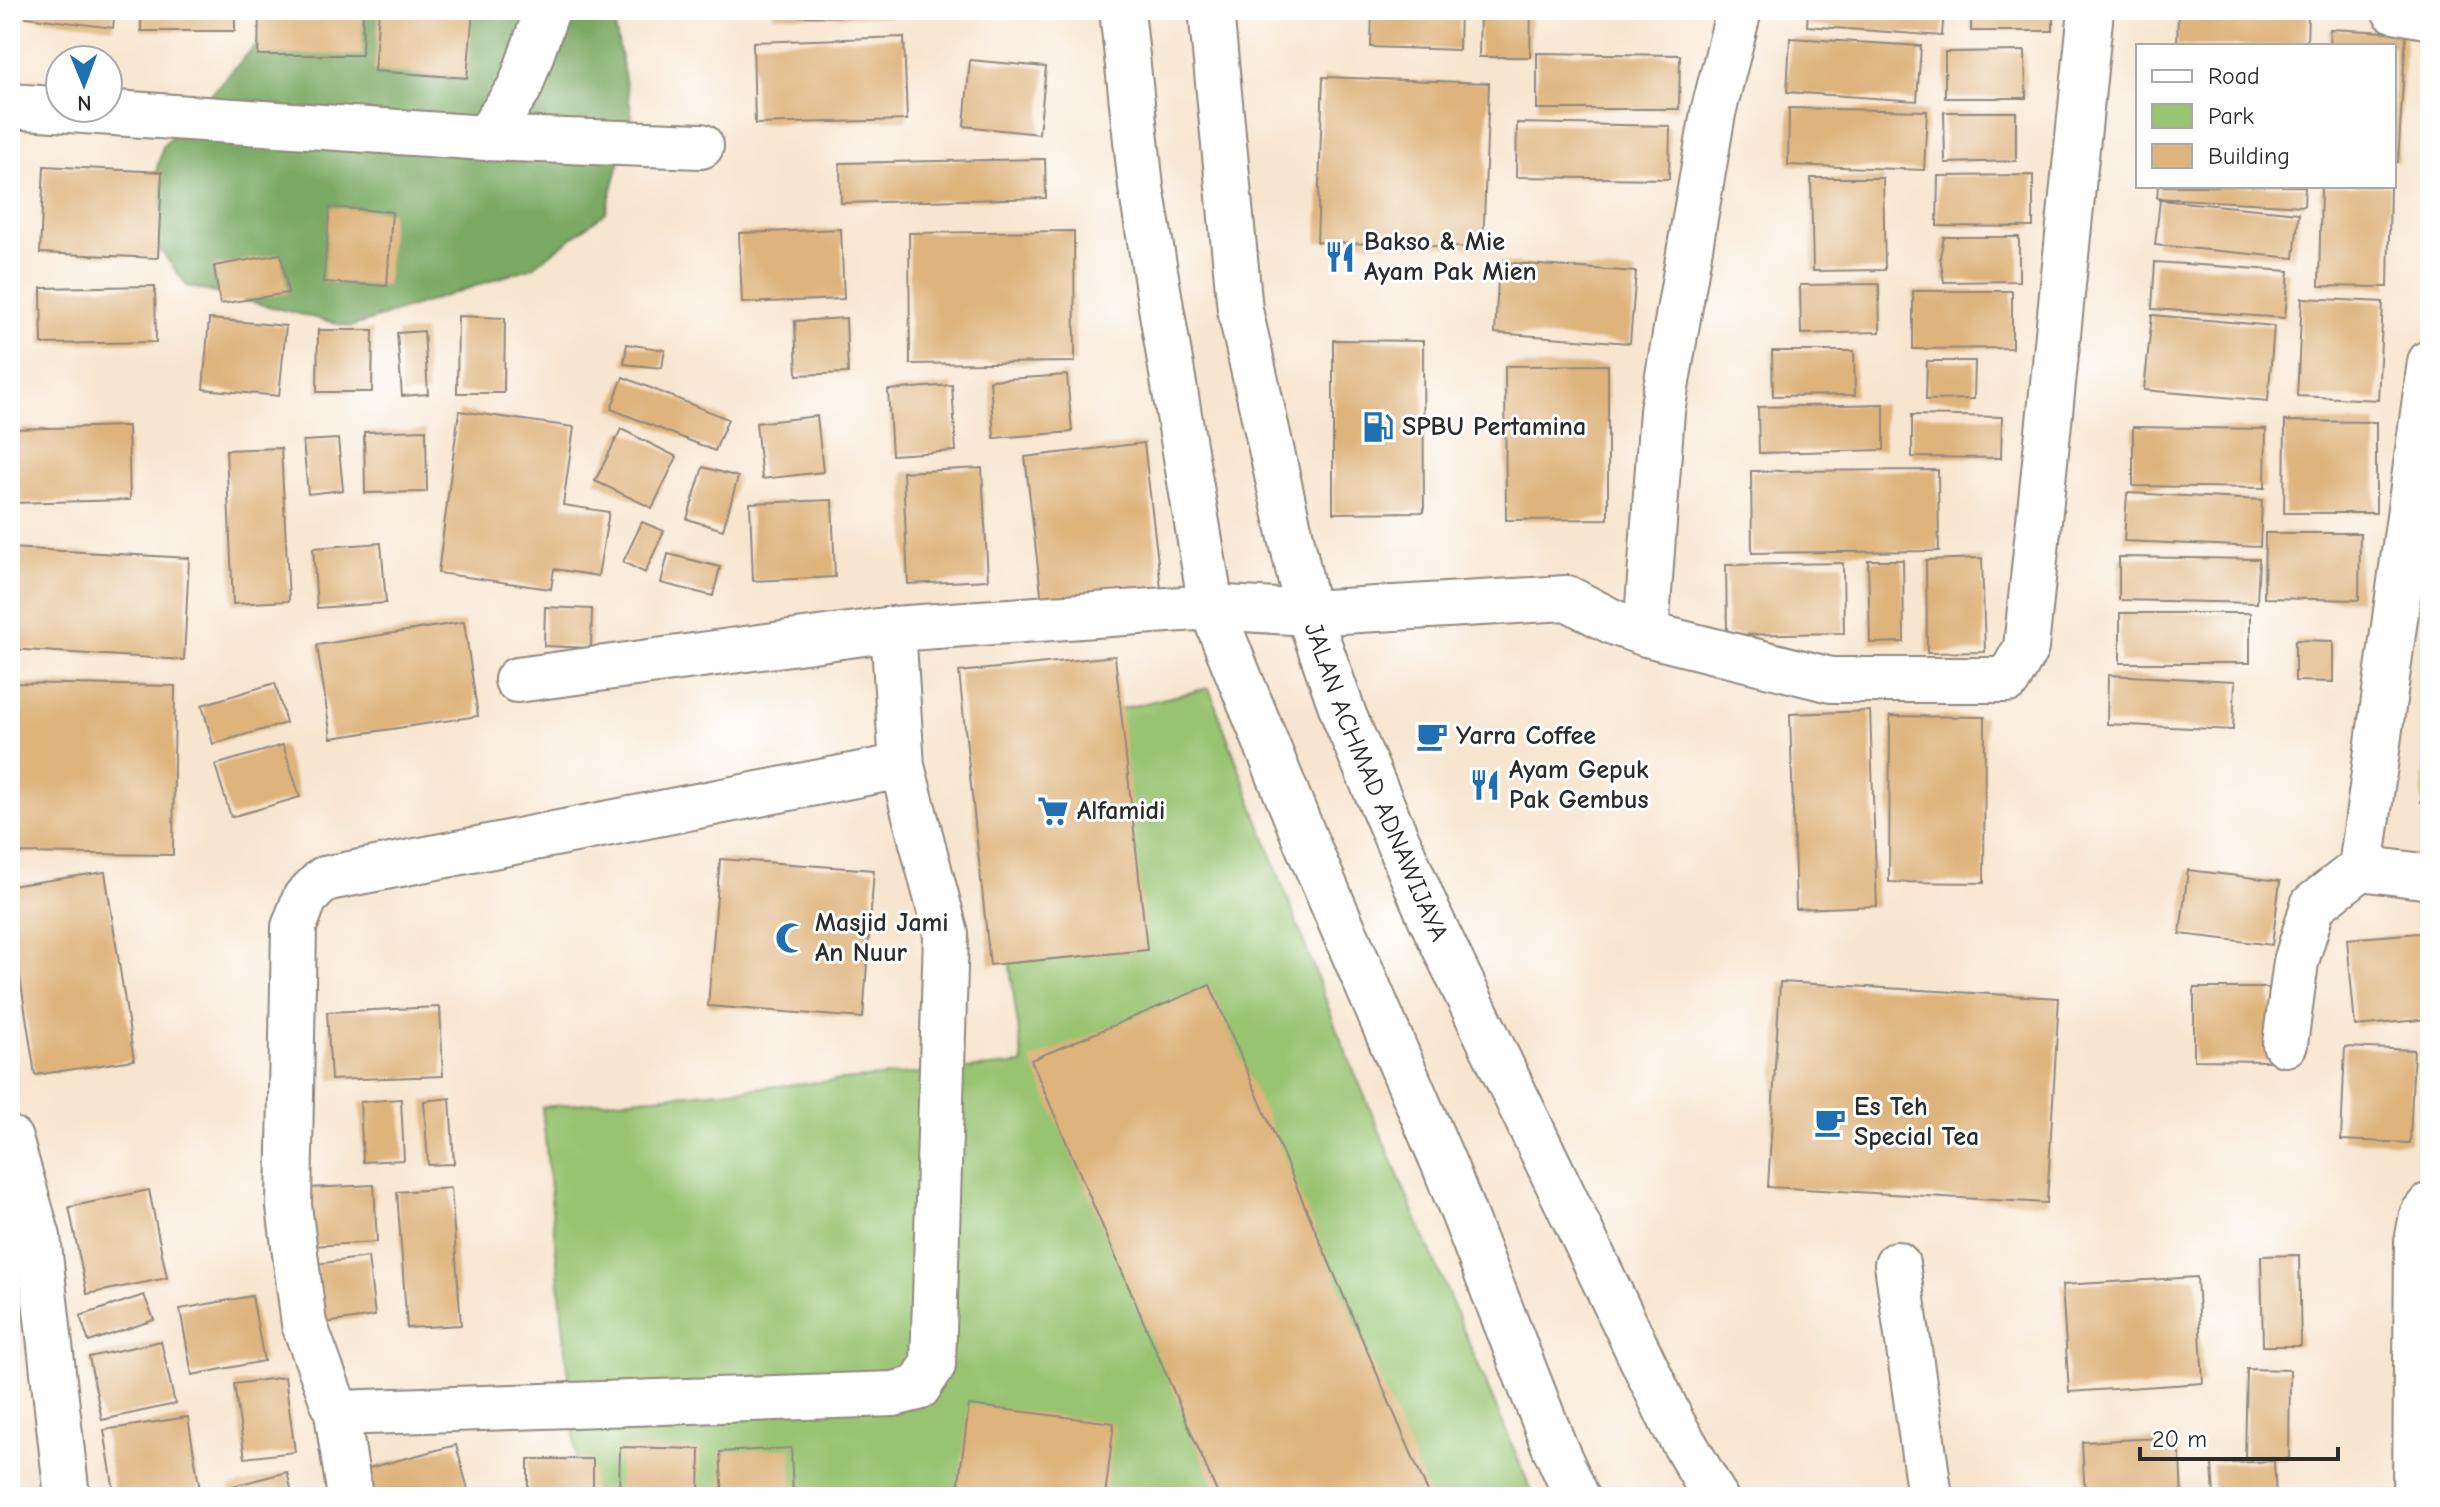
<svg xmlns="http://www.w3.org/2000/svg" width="2440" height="1507" font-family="'Comic Neue',sans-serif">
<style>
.green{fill:#98c371;stroke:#62774e;stroke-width:2}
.forest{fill:#7aa963;stroke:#526a47;stroke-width:2}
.building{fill:#deb37c}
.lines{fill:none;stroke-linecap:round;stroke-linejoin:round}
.minor-casing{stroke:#91887d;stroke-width:48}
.primary-casing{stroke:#91887d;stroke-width:48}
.minor{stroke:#fff;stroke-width:44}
.primary{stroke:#fff;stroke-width:44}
.labels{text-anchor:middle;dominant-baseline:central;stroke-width:6;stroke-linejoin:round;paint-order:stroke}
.poi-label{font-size:26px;font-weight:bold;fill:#2b2b2b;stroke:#fff;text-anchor:start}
.street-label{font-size:26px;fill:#2b2b2b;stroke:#fff}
</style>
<rect width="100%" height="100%" fill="#fff"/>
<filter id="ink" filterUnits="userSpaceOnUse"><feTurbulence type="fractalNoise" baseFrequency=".0125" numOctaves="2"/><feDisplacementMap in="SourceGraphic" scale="16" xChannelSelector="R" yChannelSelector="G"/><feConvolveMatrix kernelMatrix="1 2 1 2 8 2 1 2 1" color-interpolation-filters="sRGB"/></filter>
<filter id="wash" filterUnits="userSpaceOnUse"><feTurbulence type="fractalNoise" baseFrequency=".006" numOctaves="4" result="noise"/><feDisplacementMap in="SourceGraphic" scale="32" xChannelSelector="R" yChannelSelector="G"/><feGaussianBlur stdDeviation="1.8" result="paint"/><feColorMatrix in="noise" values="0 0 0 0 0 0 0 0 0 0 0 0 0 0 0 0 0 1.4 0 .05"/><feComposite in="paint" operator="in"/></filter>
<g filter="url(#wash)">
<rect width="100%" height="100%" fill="#f7e5cf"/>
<!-- green -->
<path class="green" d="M1209,688L1338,1033L1534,1497H580L542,1107L1023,1064L980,742Z"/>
<!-- forest -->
<path class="forest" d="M288,10H612L632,116L606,212L533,267L351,327L187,286L142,225L163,146Z"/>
<g id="blocks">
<!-- building -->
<path class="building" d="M27,10H115L113,28L26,17Z
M141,10H235V31H141Z
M259,10H363L362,55H258Z
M379,10H473L467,78L374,71Z
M773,10H915V17L773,16Z
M1372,10H1460L1459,50L1371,47Z
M1480,10H1531L1530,57H1479Z
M1808,10H1944L1942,36L1807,26Z
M1971,10H2053V31H1971Z
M2178,10H2308L2307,46H2177Z
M2330,29L2406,33L2398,162H2394V46H2329Z
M904,37L907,120L755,124L753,42Z
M1790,38L1921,46L1917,101L1787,92Z
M2025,51L2026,98H1945V52Z
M1537,53L1680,55L1679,109H1537Z
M970,60L1046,67L1039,134L964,126Z
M1323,77L1489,83L1483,248L1317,242Z
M1789,108L1927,111L1924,170L1788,165Z
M1944,112H2016V161L1945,163Z
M1517,123L1670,126L1669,179L1516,177Z
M1045,159L1046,198L841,203L840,163Z
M44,166L162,172L158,258L40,253Z
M2033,175V227L1937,226L1938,176Z
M1811,178H1883L1885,270L1813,271Z
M2158,186H2305L2304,206L2157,198Z
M2321,186H2390L2388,287L2319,286Z
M2160,200L2299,213L2294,258L2155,245Z
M330,207L392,212L387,286L323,282Z
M841,229L844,299L742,303L739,233Z
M1074,231L1075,362L910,364L909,233Z
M1944,237H2019V281L1944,282L1940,256Z
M281,254L288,293L220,304L214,266Z
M1499,262L1636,272L1630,343L1495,333Z
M2155,262L2289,271L2285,318L2152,309Z
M1879,284L1880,332L1801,334L1800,285Z
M155,286L156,342L42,344L41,288Z
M1913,291H2012V348L1913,349Z
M2302,298L2383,302L2378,400L2297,396Z
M2152,315L2274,326L2268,401L2144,390Z
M458,316L505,318L504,393H457Z
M846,318L848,373L797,375L795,321Z
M209,319L286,326L279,396L203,389Z
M318,330H373L372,392H317Z
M424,331L428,394L402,396L397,333Z
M1333,340L1423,341L1424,512L1333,513Z
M627,344L665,350L662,368L624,364Z
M1772,351H1854L1855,395L1773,396Z
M1927,361H1975L1974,399L1926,400Z
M1608,365V519L1506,520L1505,366Z
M1067,375L1072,432L994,438L990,380Z
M623,377L728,419L715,451L611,409Z
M952,385L956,451L892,455L888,390Z
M1884,404V450L1759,453L1758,407Z
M459,411L574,427L563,505L609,512L598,576L554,569L551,589L438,573Z
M1912,415L2002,417L2001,458L1912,457Z
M817,416L823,472L762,479L756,423Z
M2285,421L2376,422V513H2284Z
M128,426L130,500L10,503V429Z
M2133,427L2266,429L2265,488L2133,486Z
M621,429L677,457L652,508L595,481Z
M426,430L427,492L365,493L364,432Z
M338,439L343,490L308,494L303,441Z
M1144,443L1161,588L1042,602L1025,457Z
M281,448L289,601L233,604L226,450Z
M703,467L738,477L723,530L687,519Z
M982,468L988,580L908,584L903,472Z
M1938,470L1939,551L1752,553L1751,471Z
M2127,493L2262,500L2260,547L2124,541Z
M832,500L835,577L753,581L750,503Z
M642,522L664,531L645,573L623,562Z
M2265,533H2360L2359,600L2264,598Z
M381,543L386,603L317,608L313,548Z
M10,548L189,558L184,660L10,649Z
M668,554L720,567L713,596L661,583Z
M2119,557L2259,559L2257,603L2119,600Z
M1982,558L1985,652L1927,653L1926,560Z
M1868,560H1903L1904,642L1870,643Z
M1843,563L1844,633L1727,635L1726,565Z
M545,607L592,609L591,648L544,646Z
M2120,613H2250V663H2120Z
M464,622L478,716L331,738L317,645Z
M2295,640L2333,641V682L2295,681Z
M1115,656L1147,950L990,965L959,672Z
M2108,675L2235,681L2233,730L2107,724Z
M10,683L175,686L173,855L10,853Z
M275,683L286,723L213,744L202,705Z
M1870,711L1877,906L1796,909L1790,714Z
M1890,716L1985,717L1984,883L1889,882Z
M2427,744H2430V803L2421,802Z
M283,745L300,797L231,817L215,765Z
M720,859L874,870L863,1018L708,1006Z
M2188,870L2280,881L2272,945L2180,934Z
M105,872L134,1060L35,1075L10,911V886Z
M2430,932V1019L2355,1026L2347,939Z
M1780,982L2059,998L2047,1203L1768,1187Z
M1210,985L1430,1497H1219L1031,1060Z
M2194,988H2271V1061L2194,1060Z
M440,1007L443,1076L331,1080L327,1012Z
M2345,1047L2414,1050L2410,1143L2341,1140Z
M450,1098L454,1164L428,1165L424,1101Z
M401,1099L404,1160L363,1162L360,1102Z
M374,1185L377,1242L312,1246L308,1188Z
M451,1188L461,1325L407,1328L397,1192Z
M149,1190L167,1278L87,1294L69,1207Z
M2299,1255L2301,1346H2263L2261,1256Z
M368,1257L375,1316L324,1323L316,1264Z
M2197,1277L2203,1383L2069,1392L2062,1285Z
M144,1295L154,1320L89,1342L80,1316Z
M252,1296L264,1361L192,1375L180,1309Z
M161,1341L175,1404L102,1420L89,1357Z
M2247,1369L2290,1370L2289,1459L2245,1458Z
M285,1377L295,1452L245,1458L234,1384Z
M969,1405L1114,1423L1105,1497H957Z
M188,1417L201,1497H115L104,1430Z
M2179,1437L2182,1497H2085L2082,1442Z
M456,1445L470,1497H372L365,1469Z
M620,1447L700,1449L699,1497H619Z
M791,1448L793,1497H723L720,1452Z
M528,1459H593V1497H528Z
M2274,1461L2276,1497H2214L2212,1464Z
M287,1472L293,1497H231L229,1487Z"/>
</g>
</g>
<g filter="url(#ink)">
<use href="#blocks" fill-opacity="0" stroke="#91887d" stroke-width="2"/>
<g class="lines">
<defs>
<path id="minor" d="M2394,10L2430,17
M10,106L486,138L701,146
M486,138L520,87L547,10
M2430,362L2361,868L2430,877
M1308,613L1567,598L1613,622L1646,634L1662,411L1713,113L1739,10
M1646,634L1831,680H2008L2026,648L2091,10
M517,680L893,629L1211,607
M2285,1044L2296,962L2313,905L2361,868
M10,1139L38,1237L67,1497
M1897,1264L1930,1497
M337,1413L894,1394L918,1388L933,1365L946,934L902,766L893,629
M350,1497L337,1413L304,1324L289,1206L294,927L305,898L324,879L902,766
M2415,1497L2417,1242L2422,1215L2430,1205"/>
<g id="primary">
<path d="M1122,10L1141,187L1211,607L1307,844L1446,1169L1554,1446L1577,1497"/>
<path id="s1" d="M1211,10L1240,310L1308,613L1345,718L1430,917L1673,1424L1715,1497"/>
<path d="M1211,607L1308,613"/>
</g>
</defs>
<!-- minor casing -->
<use href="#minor" class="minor-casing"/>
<!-- primary casing -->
<use href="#primary" class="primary-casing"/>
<!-- minor -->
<use href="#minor" class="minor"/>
<!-- primary -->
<use href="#primary" class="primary"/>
</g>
</g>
<!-- icons -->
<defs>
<symbol id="restaurant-bare" viewBox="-9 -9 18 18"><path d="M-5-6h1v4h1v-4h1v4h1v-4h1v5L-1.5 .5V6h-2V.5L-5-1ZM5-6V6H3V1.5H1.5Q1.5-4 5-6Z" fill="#1f6fb2" stroke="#fff" stroke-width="2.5" paint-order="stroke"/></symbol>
<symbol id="fuel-bare" viewBox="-9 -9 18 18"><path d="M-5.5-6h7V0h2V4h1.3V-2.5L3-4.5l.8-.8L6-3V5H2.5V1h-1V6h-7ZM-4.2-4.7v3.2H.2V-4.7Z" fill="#1f6fb2" stroke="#fff" stroke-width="2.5" paint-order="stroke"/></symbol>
<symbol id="cafe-bare" viewBox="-9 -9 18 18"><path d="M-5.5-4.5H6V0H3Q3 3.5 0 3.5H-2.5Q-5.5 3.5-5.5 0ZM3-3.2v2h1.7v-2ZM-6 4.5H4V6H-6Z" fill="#1f6fb2" stroke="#fff" stroke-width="2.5" paint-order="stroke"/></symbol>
<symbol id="supermarket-bare" viewBox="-9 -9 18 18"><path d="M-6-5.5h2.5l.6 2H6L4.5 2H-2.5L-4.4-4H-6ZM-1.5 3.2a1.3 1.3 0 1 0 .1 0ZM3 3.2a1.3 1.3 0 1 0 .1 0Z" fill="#1f6fb2" stroke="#fff" stroke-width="2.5" paint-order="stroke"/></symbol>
<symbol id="mosque-bare" viewBox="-9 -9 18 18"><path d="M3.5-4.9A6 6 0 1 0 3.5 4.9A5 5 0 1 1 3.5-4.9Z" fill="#1f6fb2" stroke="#fff" stroke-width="2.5" paint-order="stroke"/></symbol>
</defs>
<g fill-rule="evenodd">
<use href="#restaurant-bare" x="1318" y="235" width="44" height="44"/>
<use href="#fuel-bare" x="1356" y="405" width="44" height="44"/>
<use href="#cafe-bare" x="1410" y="714" width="44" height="44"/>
<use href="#restaurant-bare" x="1463" y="763" width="44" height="44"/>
<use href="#supermarket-bare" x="1031" y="789" width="44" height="44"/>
<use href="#mosque-bare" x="769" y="916" width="44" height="44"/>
<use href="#cafe-bare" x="1808" y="1100" width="44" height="44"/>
</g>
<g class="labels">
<!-- poi labels -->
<g class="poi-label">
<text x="1364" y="242">Bakso &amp; Mie<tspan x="1364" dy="30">Ayam Pak Mien</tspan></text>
<text x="1402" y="427">SPBU Pertamina</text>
<text x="1456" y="736">Yarra Coffee</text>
<text x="1509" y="770">Ayam Gepuk<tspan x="1509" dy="30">Pak Gembus</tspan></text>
<text x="1077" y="811">Alfamidi</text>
<text x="815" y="923">Masjid Jami<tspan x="815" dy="30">An Nuur</tspan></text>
<text x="1854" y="1107">Es Teh<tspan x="1854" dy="30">Special Tea</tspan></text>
</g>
<!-- street labels -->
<g class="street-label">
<text stroke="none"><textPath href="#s1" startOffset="794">JALAN ACHMAD ADNAWIJAYA</textPath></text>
</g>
</g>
<!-- margin -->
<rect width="2440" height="1507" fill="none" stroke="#fff" stroke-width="40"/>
<!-- legend -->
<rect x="2136" y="44" width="260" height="144" fill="#ffffff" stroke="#aaaaaa" stroke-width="2"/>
<rect x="2152" y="70" width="40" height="12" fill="#ffffff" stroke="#aaaaaa" stroke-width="2"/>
<text x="2208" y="84" font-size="24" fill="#2b2b2b">Road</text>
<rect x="2152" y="104" width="40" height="24" fill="#98c371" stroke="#aaaaaa" stroke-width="2"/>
<text x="2208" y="124" font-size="24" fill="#2b2b2b">Park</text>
<rect x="2152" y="144" width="40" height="24" fill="#deb37c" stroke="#aaaaaa" stroke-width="2"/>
<text x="2208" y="164" font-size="24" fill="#2b2b2b">Building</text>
<!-- north arrow -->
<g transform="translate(84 84) rotate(179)"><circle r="38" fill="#ffffff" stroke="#aaaaaa" stroke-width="2"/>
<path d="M0-6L14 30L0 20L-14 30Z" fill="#1f6fb2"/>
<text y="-12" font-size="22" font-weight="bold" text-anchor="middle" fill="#2b2b2b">N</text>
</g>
<!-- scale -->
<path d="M2140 1447v12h198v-12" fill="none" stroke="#2b2b2b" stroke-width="4"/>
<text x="2152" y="1447" font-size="24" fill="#2b2b2b" stroke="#ffffff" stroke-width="6" paint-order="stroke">20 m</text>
</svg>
